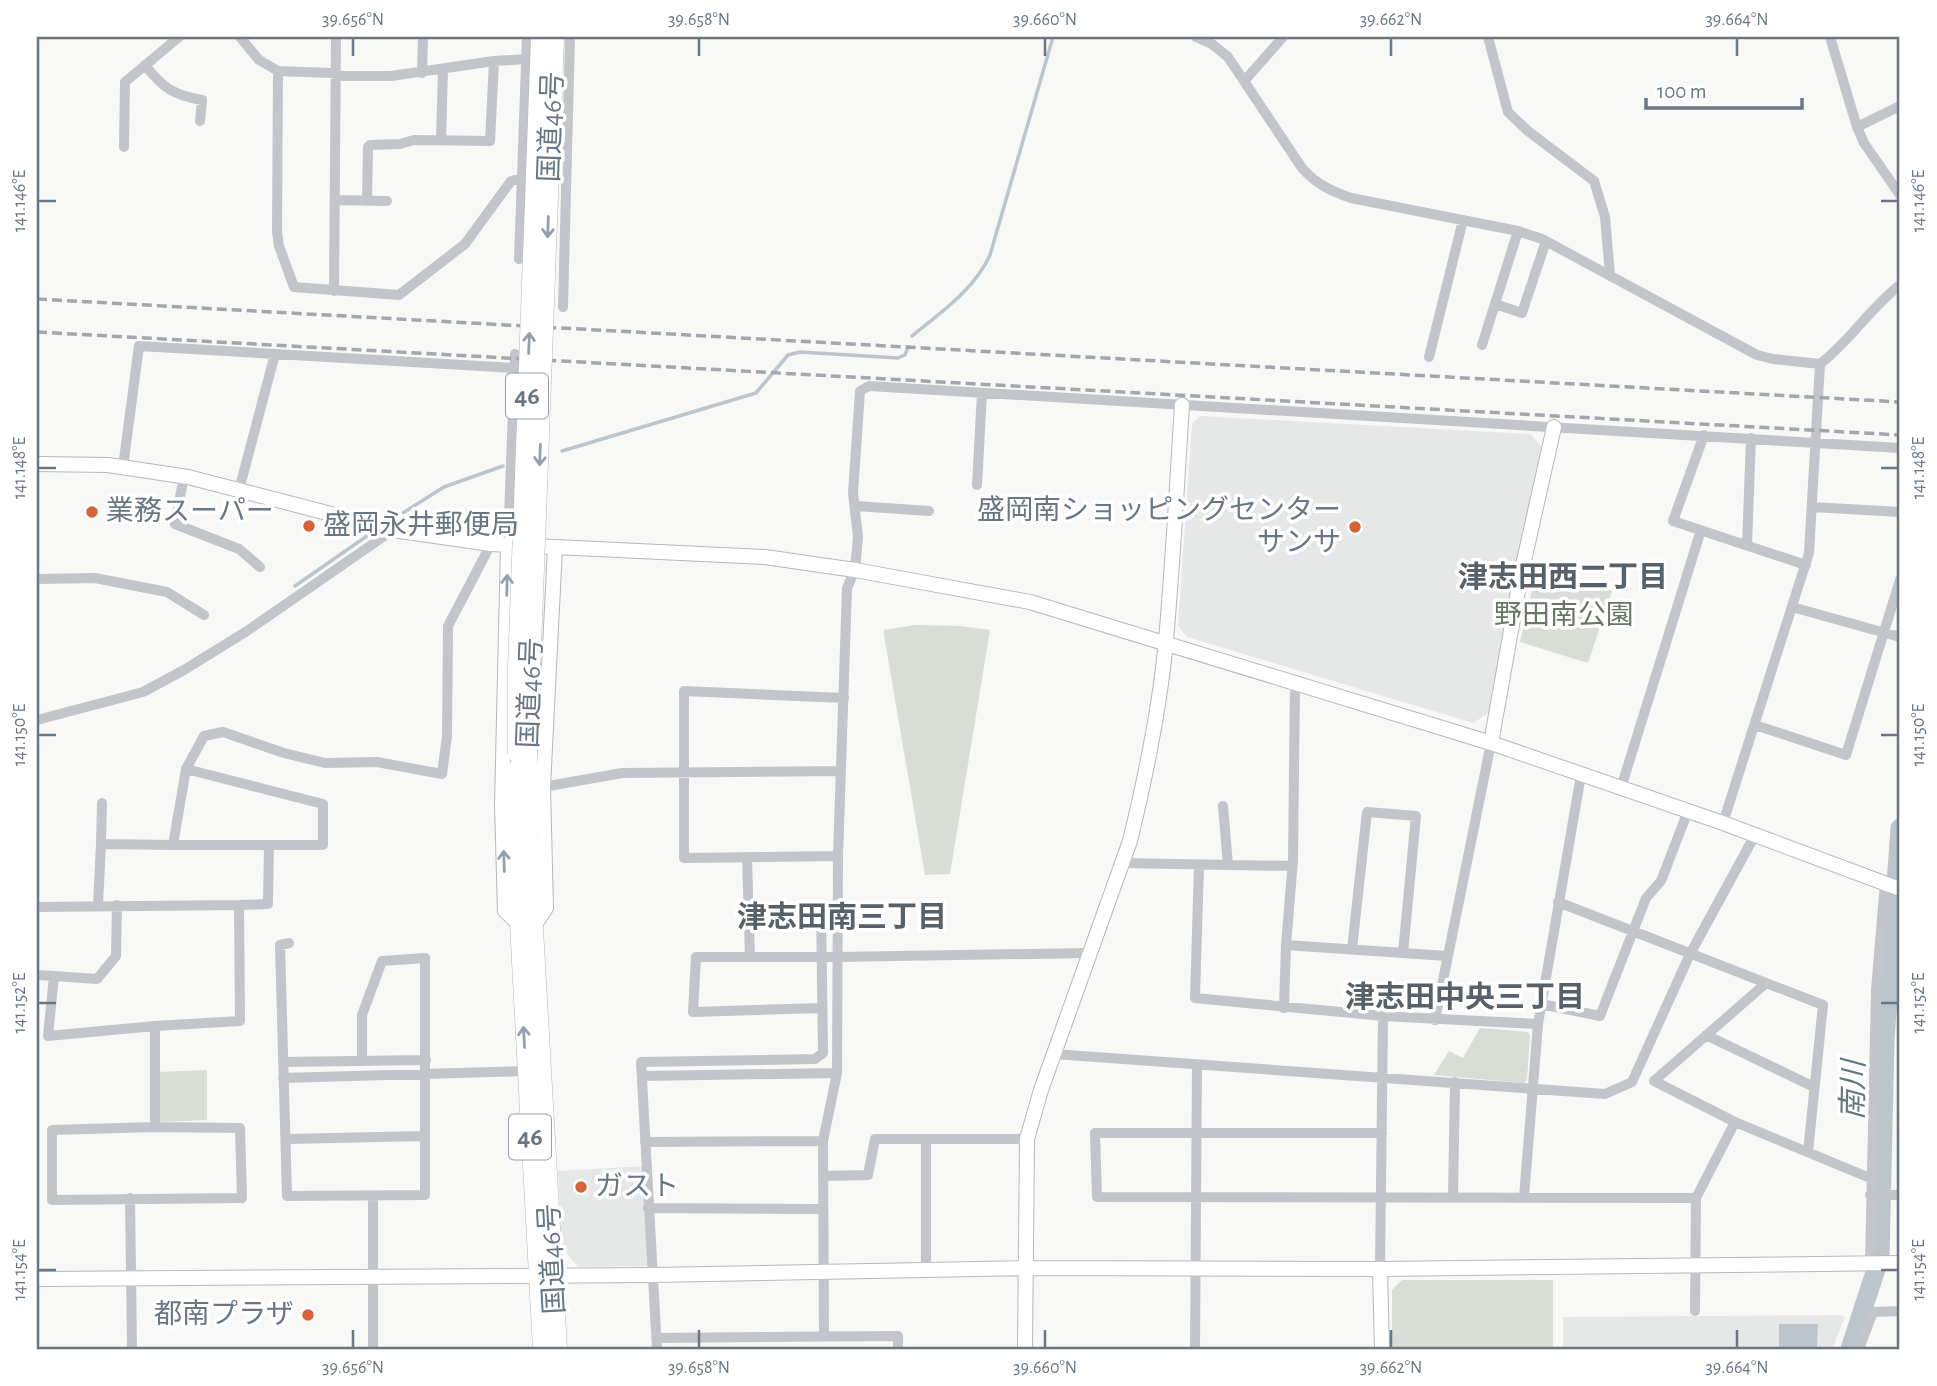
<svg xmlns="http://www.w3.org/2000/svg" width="1937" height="1386" font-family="'Alegreya Sans','Noto Sans JP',sans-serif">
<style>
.built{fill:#e6e7e7}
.green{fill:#d8ddd5}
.water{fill:#bcc5cb}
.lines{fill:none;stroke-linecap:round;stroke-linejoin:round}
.stream{stroke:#bcc5cb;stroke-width:3.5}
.river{stroke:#bcc5cb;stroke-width:19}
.secondary-casing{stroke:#b4b9be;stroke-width:16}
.highway-casing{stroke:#b5b8bc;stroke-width:19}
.street{stroke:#c2c5c9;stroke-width:10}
.secondary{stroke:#fff;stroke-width:14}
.highway{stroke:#fff;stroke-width:18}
.rail{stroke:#a1a7ad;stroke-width:3.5;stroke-dasharray:10 5;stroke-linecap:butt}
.highway-bridge-casing{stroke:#b5b8bc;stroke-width:19;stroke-linecap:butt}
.highway-bridge{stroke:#fff;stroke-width:18}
.oneway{stroke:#96a0aa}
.ticks{fill:none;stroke:#697785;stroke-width:2.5}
.poi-dot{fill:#d86135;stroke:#fff;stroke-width:2.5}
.labels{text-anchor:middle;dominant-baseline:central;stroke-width:7;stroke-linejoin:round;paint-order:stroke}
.shield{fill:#fff;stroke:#96a0aa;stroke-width:2}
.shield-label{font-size:26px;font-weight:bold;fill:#697785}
.street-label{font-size:28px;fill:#697785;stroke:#fff}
.poi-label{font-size:28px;fill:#697785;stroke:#fff;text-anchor:start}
.park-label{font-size:28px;fill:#667763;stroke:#fff}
.neighbourhood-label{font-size:30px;font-weight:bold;fill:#56616a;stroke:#fff}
.water-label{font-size:30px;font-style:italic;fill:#657780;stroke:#fff}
.neatline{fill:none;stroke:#697785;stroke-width:2.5}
.ticks-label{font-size:18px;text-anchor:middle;fill:#697785}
</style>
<rect width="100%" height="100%" fill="#f8f8f6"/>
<!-- built -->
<path class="built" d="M1200,416L1530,434L1543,448L1489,713L1473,723L1187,637L1178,626L1192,424Z
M646,1166L651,1266L578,1267L562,1247L558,1171Z
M1841,1315L1845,1317L1832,1349H1563V1317Z"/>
<!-- green -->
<path class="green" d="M1537,568L1612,591L1588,663L1520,642Z
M915,625L960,626L990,630L950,874L925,875L884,635V630Z
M1480,1028L1528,1032L1530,1035L1527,1080L1524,1083L1434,1075L1449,1051L1463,1058Z
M207,1070V1120L159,1122V1072Z
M1402,1280H1553V1349H1392V1290Z"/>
<!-- water -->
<path class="water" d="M1779,1324H1818L1817,1347H1779Z"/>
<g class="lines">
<!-- stream -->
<path class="stream" d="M912,336C941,312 974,290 990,255L1053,37
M562,451L756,393L788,355L800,352L898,358L905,355L908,347
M387,523L444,487L503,466
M295,586L377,529"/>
<!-- river -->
<path class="river" d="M1850,1349L1880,1257L1885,1040L1900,828"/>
<defs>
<path id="secondary" d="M37,464L108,465L188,477L393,530L491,544L765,557L855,570L1030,602L1491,743L1723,823L1900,889
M508,545L502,805L505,911L519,924
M1491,743L1521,574L1554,427
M533,928L546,908L543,787L555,548
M1380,1269L1382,1349
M37,1279L652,1275L1025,1268L1380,1269L1900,1263
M1025,1349L1027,1139L1041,1090L1130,841C1146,775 1160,708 1166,640C1173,562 1177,483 1182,405"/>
<path id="highway" d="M528,754V825L558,1349
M516,769L519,924L542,1349"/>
</defs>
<!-- secondary casing -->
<use href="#secondary" class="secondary-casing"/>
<!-- highway casing -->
<use href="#highway" class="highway-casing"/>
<!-- street -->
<path class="street" d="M240,37L259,60L278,71L330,73L343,76H391L494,61L527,59
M1196,37L1212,44L1228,57L1302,168C1316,184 1331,191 1351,198L1518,231L1542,239L1757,355L1773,359L1820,364C1850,341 1870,308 1900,285
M1488,37L1508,112L1528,131L1594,181L1605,217L1610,275
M1830,37L1857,127L1864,143L1900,195
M145,65C163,88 173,95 202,100L200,121
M278,71L277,232L279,246L294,287L399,295L465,244L511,181L523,178
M422,73L423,37
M1245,80L1283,37
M1857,127L1900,106
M441,140L443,70
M124,147L125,82L179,37
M335,200L387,201
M367,201L368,147L370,145L400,144L414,140L490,141L494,61
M519,259L527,37
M334,291L336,37
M1495,304L1518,231
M563,307L570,37
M1482,345L1495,304L1522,313L1546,241
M1429,357L1463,220
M1704,435L1673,521L1806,565
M123,467L139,346L514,368
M184,476L175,524L239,549L260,567
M977,485L982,393
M239,490L275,354
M856,506L929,511
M1812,507L1900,512
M508,545L515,354
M1747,545L1751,438
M37,579L95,578L167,592L204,615
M1792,607L1900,637
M37,720L143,692L184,670L247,631L393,530
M1755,725L1846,755L1900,580
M543,787L622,773L841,771
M1621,788L1701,530
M1223,806L1228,865
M1723,823L1809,553L1820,364
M101,844L102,803
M173,845H323V804L186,769
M838,856L684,858V691L844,698
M747,857L750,957
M1121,863L1292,866
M1199,865L1195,998L1383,1016L1538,1024
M1558,902L1823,1005L1808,1152
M98,905L101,844L173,845L186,769L204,736L223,732L284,753L325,763L377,762L442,774L447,736L448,626L491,544
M239,905L268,904L269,845
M37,907L239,905L240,1021L155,1026V1127
M289,943L280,945L287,1196L425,1195V958L382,961L362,1015V1060
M1286,945L1447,956
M1352,949L1367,812L1416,816L1403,953
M37,975L54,976L48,1036L155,1026
M54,976L97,979L116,956L117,905
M1765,984L1654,1081L1735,1122L1870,1178
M1541,1004L1600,1016L1646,898L1661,881L1688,811
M822,1008L693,1012L696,957H836L1089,953
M1284,1008L1286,945L1293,860L1295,683
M1435,1020L1491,743
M1706,1035L1814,1087
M1054,1054L1605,1094L1632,1082L1690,954L1755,835
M283,1062L426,1060
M642,1076L837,1073
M283,1078L526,1071
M155,1127L240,1128L242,1198L52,1200V1130Z
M1382,1133H1095L1097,1197L1696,1198
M287,1139L424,1136
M645,1142L823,1141
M823,1176L868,1175L875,1139H1027
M1870,1195H1900
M373,1197V1349
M1453,1197L1455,1082
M1524,1197L1538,1024L1581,775
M130,1198L132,1349
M648,1208L822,1209
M1870,1264L1876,990L1885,883
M1380,1269L1383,1016
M926,1270V1139
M1695,1311L1696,1198L1735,1122
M824,1336L823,1141L837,1073L838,856L847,588L855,570L858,537L853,493L860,391L869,386L1900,448
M656,1338L898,1336V1349
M657,1349L641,1062L815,1059L823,1053L821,906
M1195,1349L1197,1064
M1859,1349L1873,1312L1900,1311"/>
<!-- secondary -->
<use href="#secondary" class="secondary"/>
<!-- highway -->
<use href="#highway" class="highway"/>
<!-- rail -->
<path class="rail" d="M37,299L1900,402
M37,332L1900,435"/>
<defs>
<path id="highway-bridge" d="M517,754V668L540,37
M528,754L555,37"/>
</defs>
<!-- highway-bridge casing -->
<use href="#highway-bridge" class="highway-bridge-casing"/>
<!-- highway-bridge -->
<use href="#highway-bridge" class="highway-bridge"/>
</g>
<!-- one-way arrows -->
<defs><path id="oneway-shaft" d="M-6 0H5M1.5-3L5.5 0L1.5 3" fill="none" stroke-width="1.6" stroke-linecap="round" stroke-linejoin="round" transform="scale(1.75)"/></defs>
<g class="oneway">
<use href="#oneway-shaft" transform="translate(548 227) rotate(92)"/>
<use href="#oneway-shaft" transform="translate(529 343) rotate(-88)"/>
<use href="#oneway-shaft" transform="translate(540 455) rotate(92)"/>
<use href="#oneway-shaft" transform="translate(507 585) rotate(-89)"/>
<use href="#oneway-shaft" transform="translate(504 861) rotate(-92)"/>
<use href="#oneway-shaft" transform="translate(524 1037) rotate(-93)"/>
</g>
<!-- ticks -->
<path class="ticks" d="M353,38V56M699,38V56M1045,38V56M1391,38V56M1737,38V56M38,201H56M1881,201H1898M38,468H56M1881,468H1898M38,735H56M1881,735H1898M38,1003H56M1881,1003H1898M38,1270H56M1881,1270H1898M353,1330V1348M699,1330V1348M1045,1330V1348M1391,1330V1348M1737,1330V1348"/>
<!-- markers -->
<g class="poi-dot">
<circle cx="92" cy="512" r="7"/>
<circle cx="309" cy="526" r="7"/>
<circle cx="1355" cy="527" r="7"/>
<circle cx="581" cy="1187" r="7"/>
<circle cx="308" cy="1315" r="7"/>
</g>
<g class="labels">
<!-- shield labels -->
<g class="shield">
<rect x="506" y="373.5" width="42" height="45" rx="5"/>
<rect x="509" y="1114.5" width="42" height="45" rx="5"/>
</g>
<g class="shield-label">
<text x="527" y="396">46</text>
<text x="530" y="1137">46</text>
</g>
<!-- street labels -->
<g class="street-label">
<text transform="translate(552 127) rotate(-88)">国道46号</text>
<text transform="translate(531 693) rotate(-88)">国道46号</text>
<text transform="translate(553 1259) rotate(-93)">国道46号</text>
</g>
<!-- poi labels -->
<g class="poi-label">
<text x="1341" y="511" text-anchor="end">盛岡南ショッピングセンター<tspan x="1341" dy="32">サンサ</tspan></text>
<text x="106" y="512">業務スーパー</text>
<text x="323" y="526">盛岡永井郵便局</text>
<text x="595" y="1187">ガスト</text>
<text x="294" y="1315" text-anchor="end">都南プラザ</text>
</g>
<!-- park labels -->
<g class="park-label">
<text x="1564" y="616">野田南公園</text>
</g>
<!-- neighbourhood labels -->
<g class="neighbourhood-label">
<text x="1563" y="578">津志田西二丁目</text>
<text x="842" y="918">津志田南三丁目</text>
<text x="1465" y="998">津志田中央三丁目</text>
</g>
<!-- water labels -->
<g class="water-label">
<text transform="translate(1854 1090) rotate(-89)">南川</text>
</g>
</g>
<!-- border -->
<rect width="1937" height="1386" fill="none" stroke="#ffffff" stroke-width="77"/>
<!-- scale -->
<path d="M1646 98v10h156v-10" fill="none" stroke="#697785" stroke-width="3.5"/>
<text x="1657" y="98" font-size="21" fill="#697785" stroke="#ffffff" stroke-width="5" paint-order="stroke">100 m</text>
<rect x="38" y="38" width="1860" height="1310" class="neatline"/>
<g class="ticks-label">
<text x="353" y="25">39.656°N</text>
<text x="699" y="25">39.658°N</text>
<text x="1045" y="25">39.660°N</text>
<text x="1391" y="25">39.662°N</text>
<text x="1737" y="25">39.664°N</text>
<text transform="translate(1918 201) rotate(-90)" y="6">141.146°E</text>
<text transform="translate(19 201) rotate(-90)" y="6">141.146°E</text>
<text transform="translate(1918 468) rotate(-90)" y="6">141.148°E</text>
<text transform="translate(19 468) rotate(-90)" y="6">141.148°E</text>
<text transform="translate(1918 735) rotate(-90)" y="6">141.150°E</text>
<text transform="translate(19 735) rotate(-90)" y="6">141.150°E</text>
<text transform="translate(1918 1003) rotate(-90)" y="6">141.152°E</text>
<text transform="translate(19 1003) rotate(-90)" y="6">141.152°E</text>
<text transform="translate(1918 1270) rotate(-90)" y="6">141.154°E</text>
<text transform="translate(19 1270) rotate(-90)" y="6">141.154°E</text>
<text x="353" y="1373">39.656°N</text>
<text x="699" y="1373">39.658°N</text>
<text x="1045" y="1373">39.660°N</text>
<text x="1391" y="1373">39.662°N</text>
<text x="1737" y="1373">39.664°N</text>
</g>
</svg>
